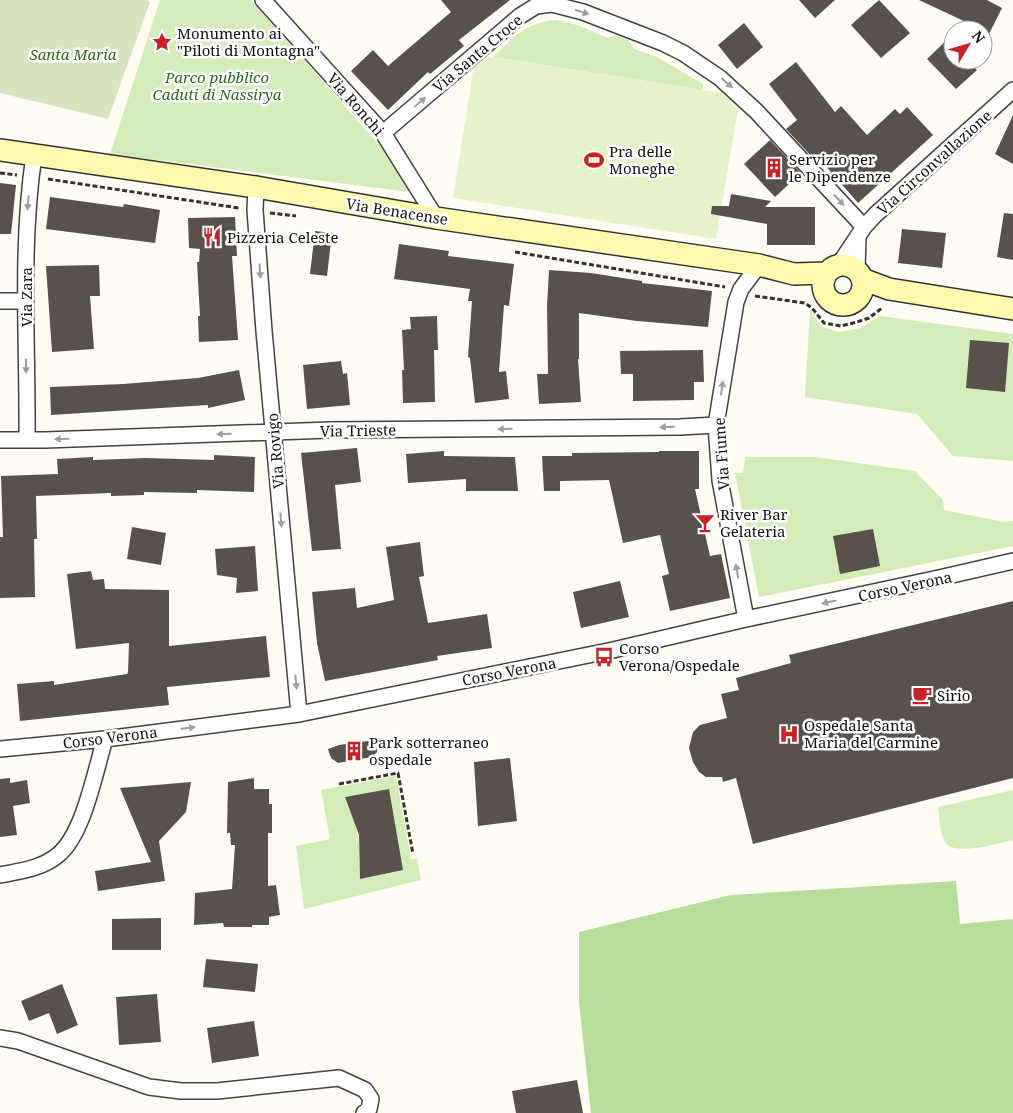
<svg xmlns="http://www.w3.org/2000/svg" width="1013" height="1113" font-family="'Noto Serif',serif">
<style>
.green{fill:#d3ecba;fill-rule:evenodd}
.forest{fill:#b6dd99}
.cemetery{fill:#d8e3c2}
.pitch{fill:#e5f2cc}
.building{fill:#59514c}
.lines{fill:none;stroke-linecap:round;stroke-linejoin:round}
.minor-casing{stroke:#434343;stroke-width:18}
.secondary-casing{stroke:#323232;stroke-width:24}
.path{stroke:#323232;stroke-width:3;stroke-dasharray:5 2.5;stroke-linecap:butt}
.minor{stroke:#fff;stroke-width:15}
.secondary{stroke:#fff8ae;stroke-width:21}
.oneway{fill:#9f9f9f}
.labels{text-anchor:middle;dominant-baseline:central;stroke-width:5;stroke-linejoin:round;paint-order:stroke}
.poi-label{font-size:15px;fill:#101010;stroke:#fff;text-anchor:start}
.street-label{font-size:15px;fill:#101010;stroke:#fff}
.park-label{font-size:15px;font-style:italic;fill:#2c6b1d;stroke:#fff}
</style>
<rect width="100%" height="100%" fill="#fffdf3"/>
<!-- green -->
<path class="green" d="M160,0H251L402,171L418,193L110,154Z
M556,20L577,25L608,38L615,35L628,40L634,49L657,57L703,84V90L493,57C517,35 522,24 556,20Z
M810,309L821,326L839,332L861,328L880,316L1013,334V461L953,456L917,414L805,397Z
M745,457H815L915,471L943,500L944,510L1004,522L1013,521V546L759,597L735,473H743Z
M396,776L411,859L417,858L421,880L304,909L296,846L330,839L321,790ZM388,789L403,870L360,879L359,845L357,828L345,797Z
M1013,790V840C998,843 954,857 945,842C939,832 940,818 938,807Z"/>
<!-- forest -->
<path class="forest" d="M956,881L960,924L1013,919V1113H591L579,1002V932L731,895Z"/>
<!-- cemetery -->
<path class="cemetery" d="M0,0H147L150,2L108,119L0,93Z"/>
<!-- pitch -->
<path class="pitch" d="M485,56L723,93L738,109L716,239L453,198L474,65Z"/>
<!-- building -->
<path class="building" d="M441,0H510L459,40L464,46L430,74L428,72L388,110L351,71L373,50L388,66L451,12Z
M799,0H835L815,18Z
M879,0L910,33L881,58L851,25Z
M919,0H987L1002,8L989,34L983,30Z
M744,23L763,47L737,69L718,45Z
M953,34V60H968L977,70L956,89L927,59Z
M796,62L835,112L841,106L867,135L895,109L900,114L907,107L933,135L858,203L818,157L815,160L786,129L797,120L769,84Z
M1013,115V164L995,154Z
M770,140L801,173L775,197L744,164Z
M0,183L16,185L11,234H0Z
M731,194L771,201L765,207H815V245H767V224L711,214L712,206H729Z
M50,197L123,207L124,204L160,210L155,243L46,229Z
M1004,213L1013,214V260L997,257Z
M235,217L237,256H232L238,340L199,342L198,316H200L197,262H199L200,249L189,248L188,218Z
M902,229L946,233L942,268L898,263Z
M315,231L332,233L327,276L310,274Z
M399,244L449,251L448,256L514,264L509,306L504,305L499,372L506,371L509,399L475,403L470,358L468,357L472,301H468L470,289L394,279Z
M99,265L100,296H90L94,349L52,352L46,266Z
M549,270L591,273L642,281V283L712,291L708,327L637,321L579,313V359H578L581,402L539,404L537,374H548L547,306Z
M437,316L438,350H434L435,402L403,403L402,370H404L402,330L411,329L410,317Z
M970,340L1009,343L1005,392L966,388Z
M703,350L704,382H694V400L633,401V374H621L620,351Z
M341,361L343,374L347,373L350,405L307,409L303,365Z
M239,370L245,400L208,408V405L51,415L50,387L123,384L198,378Z
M357,448L361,482L335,485L341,549L312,551L301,453Z
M444,451V456L515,457L518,491H466V479L408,483L406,454Z
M659,451H699V489H695L710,556L721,554L730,598L670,611L662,576L669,574L660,535L623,543L609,480L560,481V491H544L542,456H572V453L659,452Z
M214,455L255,457L254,492L197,490V493L144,492V495L111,496V493L36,496L37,539H34L35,597L0,598V537H3L1,476L58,474L57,459L93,457V460L146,458L214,460Z
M132,527L166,533L161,565L127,559Z
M873,529L880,566L840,574L833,536Z
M420,542L424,576L419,577L428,623L487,614L492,648L437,656L438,660L325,681L317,643L312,592L355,588L357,608L394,600L386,547Z
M255,546L258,591L236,593L237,578L217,575L215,549Z
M91,571L93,580L104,579L105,589L169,590V646L266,636L270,677L167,687L169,705L20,721L17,684L54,681V685L127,674L128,672L129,643L76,649L67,574Z
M620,581L629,617L581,628L573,592Z
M1013,601V778L753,844L736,778L723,782L722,777H706L699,772L693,762L689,748L693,732L700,725L727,718L721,694L739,690L736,678L791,663L789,655Z
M375,740L378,747L377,752L372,757L338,763L331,758L328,749L339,745Z
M510,758L517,821L478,826L474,762Z
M10,778V783L27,780L30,803L13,806L17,835L0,837V779Z
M254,778V789H269V804H272V833H268V886L276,885L280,915L269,917V925H252V927H224L223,923L194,925L195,893L232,889L235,845H231L230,833H227L228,782Z
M191,782L186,812L159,841L165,881L98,891L95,871L151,862L120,788Z
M389,789L403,870L360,879L359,835L345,797Z
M161,918V950H112V919Z
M206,959L258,964L255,992L203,987Z
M62,984L78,1025L57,1034L49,1013L29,1021L21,1001Z
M157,994L161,1042L119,1045L116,997Z
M254,1021L259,1056L212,1063L207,1028Z
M577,1080L583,1113H516L512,1091Z"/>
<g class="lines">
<defs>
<path id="minor" d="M263,0L383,133L436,218
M383,133L520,16L536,6L552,4L583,12L663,43L683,53L720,78L756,111L864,227
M256,187L255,210L264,331L299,714
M838,266L864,227L875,215L1013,90
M857,270L858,237
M0,301H25
M27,439C28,344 20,249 34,155
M0,440H45L330,430L680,427L716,425
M746,619L720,480L716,425L736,302L741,289L759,265
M0,749L105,739L299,714L613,650L746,619L939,578L1013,561
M0,875C20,871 41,869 58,855C84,834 95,771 105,739
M0,1038L18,1041L149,1087L181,1091H217L339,1078L365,1090L371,1099L369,1109L364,1113"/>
<path id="secondary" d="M0,150L256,187L436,218L759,265L794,274L827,273
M823 285a20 20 0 1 1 40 0a20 20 0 1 1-40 0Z
M862,279L889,289L1013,309"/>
</defs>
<!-- minor casing -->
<use href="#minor" class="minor-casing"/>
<!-- secondary casing -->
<use href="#secondary" class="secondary-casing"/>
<!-- path -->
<path class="path" d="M0,173L17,175
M48,179L239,208
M270,213L296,216
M515,252L725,287
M755,296L805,303L812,308L824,323L841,326L857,322L869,318L882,308
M339,784L398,773L413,854"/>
<!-- minor -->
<use href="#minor" class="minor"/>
<!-- secondary -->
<use href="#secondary" class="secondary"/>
</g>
<!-- one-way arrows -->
<defs><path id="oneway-solid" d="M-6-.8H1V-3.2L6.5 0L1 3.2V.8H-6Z" transform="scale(1.25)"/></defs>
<g class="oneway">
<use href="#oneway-solid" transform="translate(582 12) rotate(18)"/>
<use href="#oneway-solid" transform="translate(727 83) rotate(41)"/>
<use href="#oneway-solid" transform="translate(420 102) rotate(-41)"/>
<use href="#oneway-solid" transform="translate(839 200) rotate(47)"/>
<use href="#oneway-solid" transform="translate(28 203) rotate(95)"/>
<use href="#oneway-solid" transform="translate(260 271) rotate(86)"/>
<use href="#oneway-solid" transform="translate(26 366) rotate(89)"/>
<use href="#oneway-solid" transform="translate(722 388) rotate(-81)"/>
<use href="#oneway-solid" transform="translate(667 427) rotate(179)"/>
<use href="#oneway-solid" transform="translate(505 429) rotate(179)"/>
<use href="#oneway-solid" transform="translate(224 434) rotate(178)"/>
<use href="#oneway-solid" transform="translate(62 439) rotate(178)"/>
<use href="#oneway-solid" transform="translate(281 520) rotate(85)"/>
<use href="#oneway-solid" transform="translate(737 571) rotate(-100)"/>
<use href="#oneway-solid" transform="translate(829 602) rotate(168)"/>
<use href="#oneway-solid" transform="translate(296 682) rotate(85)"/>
<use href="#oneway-solid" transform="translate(188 728) rotate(-7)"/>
</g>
<!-- icons -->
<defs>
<symbol id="sight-bare" viewBox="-9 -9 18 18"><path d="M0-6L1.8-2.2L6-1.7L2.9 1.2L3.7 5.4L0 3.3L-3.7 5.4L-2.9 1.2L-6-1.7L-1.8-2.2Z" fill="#c62227" stroke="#fff" stroke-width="2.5" paint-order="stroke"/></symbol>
<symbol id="stadium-bare" viewBox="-9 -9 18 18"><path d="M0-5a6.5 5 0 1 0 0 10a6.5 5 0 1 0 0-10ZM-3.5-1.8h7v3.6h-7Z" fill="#c62227" stroke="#fff" stroke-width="2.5" paint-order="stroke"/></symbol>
<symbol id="building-bare" viewBox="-9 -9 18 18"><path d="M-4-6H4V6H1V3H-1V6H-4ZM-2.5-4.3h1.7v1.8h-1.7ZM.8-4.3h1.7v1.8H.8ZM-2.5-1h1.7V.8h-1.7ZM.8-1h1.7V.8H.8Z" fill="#c62227" stroke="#fff" stroke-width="2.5" paint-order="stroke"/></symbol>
<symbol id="restaurant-bare" viewBox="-9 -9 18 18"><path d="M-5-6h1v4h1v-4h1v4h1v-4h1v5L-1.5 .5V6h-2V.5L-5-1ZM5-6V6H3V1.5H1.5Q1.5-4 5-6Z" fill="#c62227" stroke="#fff" stroke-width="2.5" paint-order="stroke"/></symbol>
<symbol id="bar-bare" viewBox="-9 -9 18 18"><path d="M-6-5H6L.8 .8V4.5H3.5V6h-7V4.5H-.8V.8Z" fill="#c62227" stroke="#fff" stroke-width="2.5" paint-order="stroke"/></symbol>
<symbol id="bus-bare" viewBox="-9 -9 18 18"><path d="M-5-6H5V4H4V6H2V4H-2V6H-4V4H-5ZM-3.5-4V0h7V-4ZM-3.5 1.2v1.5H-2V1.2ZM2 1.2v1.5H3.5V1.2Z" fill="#c62227" stroke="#fff" stroke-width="2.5" paint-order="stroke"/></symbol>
<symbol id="cafe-bare" viewBox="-9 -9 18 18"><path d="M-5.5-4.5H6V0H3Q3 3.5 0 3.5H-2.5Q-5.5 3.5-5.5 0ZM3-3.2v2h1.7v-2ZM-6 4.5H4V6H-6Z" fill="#c62227" stroke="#fff" stroke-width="2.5" paint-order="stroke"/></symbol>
<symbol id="hospital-bare" viewBox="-9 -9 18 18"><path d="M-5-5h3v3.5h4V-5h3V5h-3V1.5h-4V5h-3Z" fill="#c62227" stroke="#fff" stroke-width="2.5" paint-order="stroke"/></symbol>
</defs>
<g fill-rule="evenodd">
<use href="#sight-bare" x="148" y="28" width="28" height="28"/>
<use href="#stadium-bare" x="580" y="146" width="28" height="28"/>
<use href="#building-bare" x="760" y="154" width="28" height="28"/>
<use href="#restaurant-bare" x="198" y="223" width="28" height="28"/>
<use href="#bar-bare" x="691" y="509" width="28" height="28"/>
<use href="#bus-bare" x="590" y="643" width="28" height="28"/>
<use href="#cafe-bare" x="908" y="681" width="28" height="28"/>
<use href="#hospital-bare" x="775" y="720" width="28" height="28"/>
<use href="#building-bare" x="340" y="737" width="28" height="28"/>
</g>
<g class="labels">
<!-- poi labels -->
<g class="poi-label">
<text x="177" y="33">Monumento ai<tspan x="177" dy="17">"Piloti di Montagna"</tspan></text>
<text x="609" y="151">Pra delle<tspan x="609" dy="17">Moneghe</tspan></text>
<text x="789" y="159">Servizio per<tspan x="789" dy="17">le Dipendenze</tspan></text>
<text x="227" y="237">Pizzeria Celeste</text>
<text x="720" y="514">River Bar<tspan x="720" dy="17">Gelateria</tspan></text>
<text x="619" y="648">Corso<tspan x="619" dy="17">Verona/Ospedale</tspan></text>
<text x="937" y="695">Sirio</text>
<text x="804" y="725">Ospedale Santa<tspan x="804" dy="17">Maria del Carmine</tspan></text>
<text x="369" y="742">Park sotterraneo<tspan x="369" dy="17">ospedale</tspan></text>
</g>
<!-- street labels -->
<g class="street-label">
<text transform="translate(477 53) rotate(-40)">Via Santa Croce</text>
<text transform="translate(356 104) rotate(49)">Via Ronchi</text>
<text transform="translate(934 162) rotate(-42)">Via Circonvallazione</text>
<text transform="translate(397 211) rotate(9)">Via Benacense</text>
<text transform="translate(26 297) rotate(-90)">Via Zara</text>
<text transform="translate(358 430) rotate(-1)">Via Trieste</text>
<text transform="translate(275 451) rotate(-95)">Via Rovigo</text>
<text transform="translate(721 454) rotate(-94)">Via Fiume</text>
<text transform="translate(905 586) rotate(-12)">Corso Verona</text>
<text transform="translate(509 671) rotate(-11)">Corso Verona</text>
<text transform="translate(110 737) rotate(-7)">Corso Verona</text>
</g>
<!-- park labels -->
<g class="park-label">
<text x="73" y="54">Santa Maria</text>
<text x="217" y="77">Parco pubblico<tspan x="217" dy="17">Caduti di Nassirya</tspan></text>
</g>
</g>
<!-- north arrow -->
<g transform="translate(968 45) rotate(52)"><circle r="24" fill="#ffffff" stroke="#9f9f9f"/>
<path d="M0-4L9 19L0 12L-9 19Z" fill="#c62227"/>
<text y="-8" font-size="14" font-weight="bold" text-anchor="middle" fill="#101010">N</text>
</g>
</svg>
